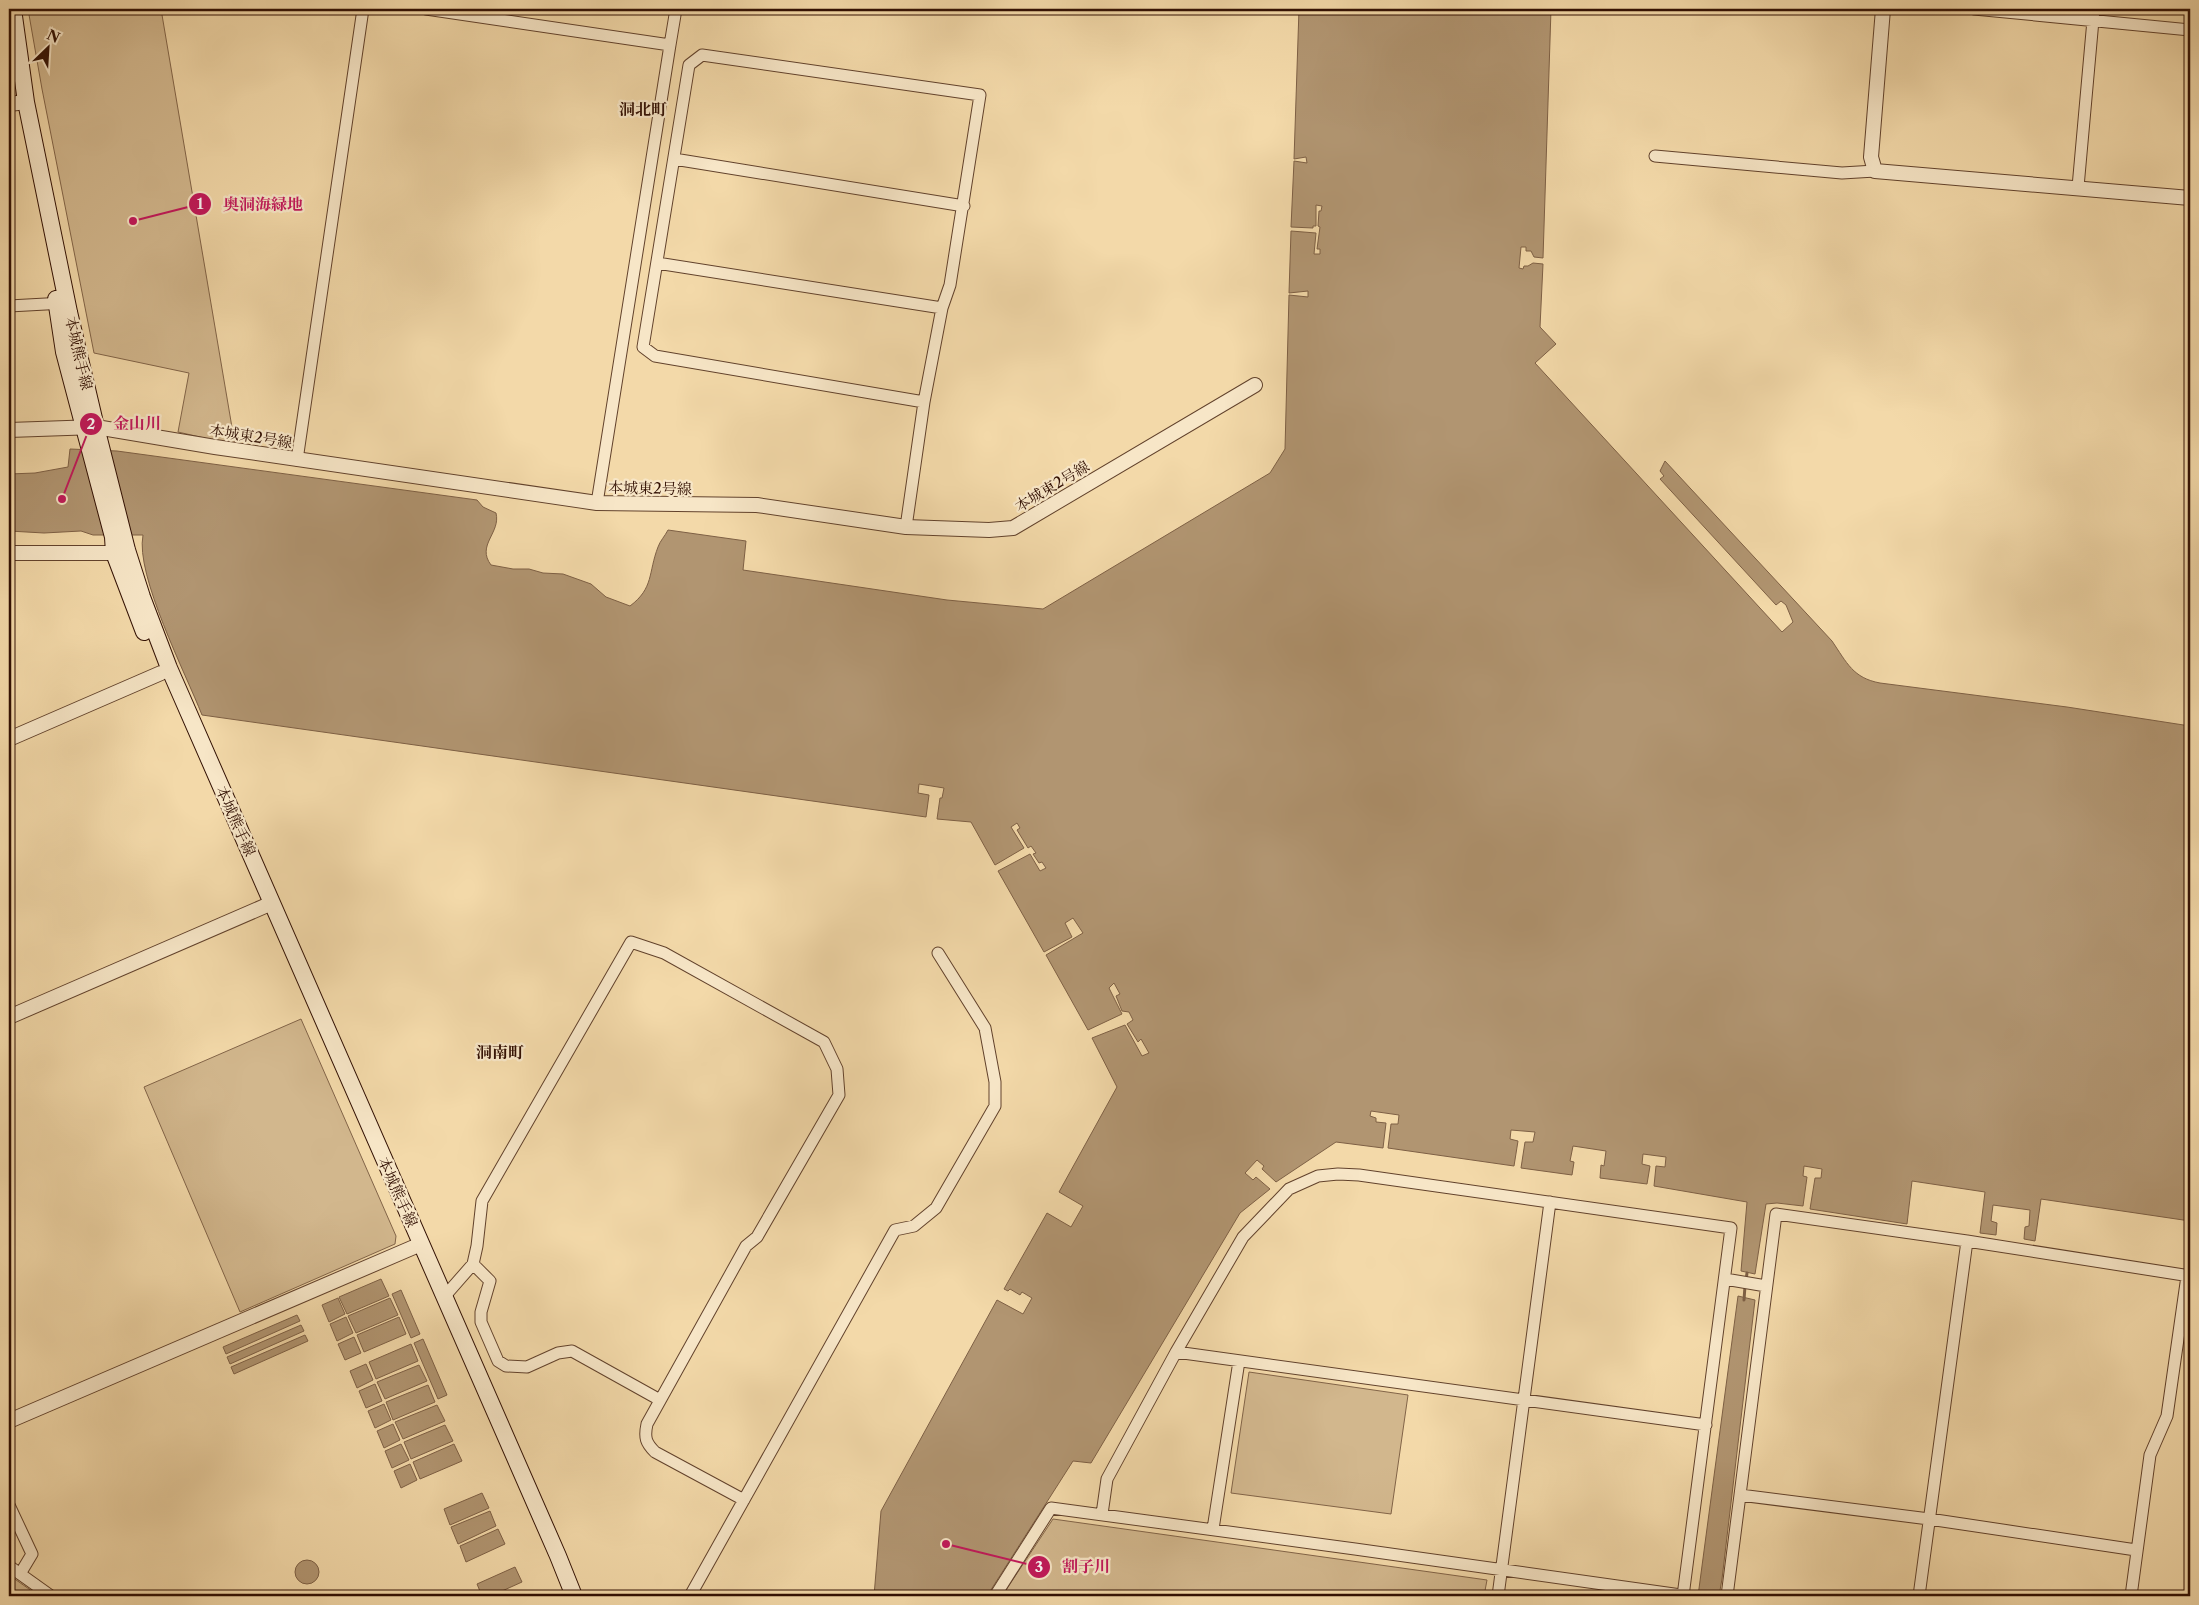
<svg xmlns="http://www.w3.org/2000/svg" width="2199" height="1605" font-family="'Libre Caslon Text','Noto Serif JP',serif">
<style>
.green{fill:#d2b78d;stroke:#826448}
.water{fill:#b19571;stroke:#7e6045}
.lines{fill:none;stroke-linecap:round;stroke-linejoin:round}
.stream{stroke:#7e6045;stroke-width:3}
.minor-casing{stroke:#62422c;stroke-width:13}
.tertiary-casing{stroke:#62422c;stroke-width:16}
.secondary-casing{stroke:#321003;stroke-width:18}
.minor{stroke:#f7e6c7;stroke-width:11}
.tertiary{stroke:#f7e6c7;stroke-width:14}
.secondary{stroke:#f7e6c7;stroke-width:16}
.labels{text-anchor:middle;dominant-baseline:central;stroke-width:4.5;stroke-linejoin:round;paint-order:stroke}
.street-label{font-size:15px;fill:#321003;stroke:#f7e6c7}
.neighbourhood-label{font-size:16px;font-weight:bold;fill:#321003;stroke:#f7e6c7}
.leader{fill:none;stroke:#c2185b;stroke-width:2}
.callout-dot{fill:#c2185b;stroke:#f7e6c7;stroke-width:2}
.mark-label{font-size:15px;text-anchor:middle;font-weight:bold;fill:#fff}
.callout-label{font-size:16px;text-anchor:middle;font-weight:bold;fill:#c2185b;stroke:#f7e6c7;stroke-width:4.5;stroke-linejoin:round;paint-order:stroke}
</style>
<rect width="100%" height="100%" fill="#f3d9a9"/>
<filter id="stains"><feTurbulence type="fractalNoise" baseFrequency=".004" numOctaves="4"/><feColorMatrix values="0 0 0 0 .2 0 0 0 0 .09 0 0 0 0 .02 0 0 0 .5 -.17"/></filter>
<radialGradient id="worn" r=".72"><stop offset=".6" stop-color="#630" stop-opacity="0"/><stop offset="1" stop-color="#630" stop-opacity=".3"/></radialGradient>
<!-- green -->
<path class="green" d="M28,9H161L235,445L178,432L189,373L94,353L42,89Z
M301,1019L396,1236L395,1244L240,1312L144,1087Z
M1249,1372L1408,1395L1391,1514L1231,1493Z
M1053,1519L1487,1580L1484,1596H1002Z
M9,1575L39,1596H9Z"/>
<!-- water -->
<path class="water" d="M1299,9H1551L1543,258L1534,257L1531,251H1526V247H1521L1519,268L1523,269L1524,266H1528L1533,263L1543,264L1540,327L1556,344L1535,363L1782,632L1793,622L1786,605L1781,601L1776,605L1660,479L1664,476L1660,471L1665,461L1832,641C1847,663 1853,678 1880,683L2067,707L2190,726V1221L2041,1199L2035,1241L2024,1239L2025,1227L2029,1226L2030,1210L1993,1205L1991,1221L1997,1223L1996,1235L1980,1233L1985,1192L1912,1181L1907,1224L1810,1209L1815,1178H1821L1822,1169L1804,1166L1803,1176L1807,1177L1803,1206L1777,1203L1766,1204L1755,1274L1741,1271L1747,1202L1654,1186L1656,1166L1665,1167L1666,1157L1643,1154L1642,1164L1650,1166L1647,1184L1600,1178L1601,1165L1604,1166L1606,1151L1573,1146L1570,1161L1574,1162L1572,1175L1521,1168L1525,1142H1533L1535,1132L1511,1130L1510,1139L1518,1141L1514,1166L1388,1148L1391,1124H1398L1399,1115L1371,1111L1370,1116L1376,1118V1122L1386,1123L1383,1148L1336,1142L1276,1182L1262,1169L1264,1166L1257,1160L1245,1173L1253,1180L1256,1177L1270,1189L1240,1213L1091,1463L1073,1461L987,1596H874L881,1511L997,1300L1023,1314L1032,1298L1022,1292L1020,1295L1010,1289L1008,1291L1004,1289L1047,1213L1071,1227L1083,1206L1059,1192L1117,1087L1092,1038L1125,1025L1142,1056L1149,1053L1141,1039L1138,1042L1127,1024L1133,1020L1129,1012L1122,1011L1116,996L1120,994L1114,983L1109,988L1122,1014L1088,1030L1046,955L1083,933L1073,918L1065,923L1072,937L1044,952L998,871L1030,854L1040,871L1046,868L1042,862L1039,863L1033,854L1036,853L1031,846L1028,848L1017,830L1020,828L1017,823L1011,827L1024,848L995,865L971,822L937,819L940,798H942L944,788L919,784L918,793L929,795L926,817L202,715C186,674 135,575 143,535H93L81,531L44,533L9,531V474L35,473L68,467L70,449L117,451L477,500L483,507L496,513C501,533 476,545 491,565L513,569H529L543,573L563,574L591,584L606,597L630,606C654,588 648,573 658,547C660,541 665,536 668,530L746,541L743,570L947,600L1043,609L1270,473L1285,449L1289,295L1308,297V291L1289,293L1291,231L1316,233L1314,254H1320V249H1317L1320,227L1318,226L1319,211H1321L1322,206L1316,205V226H1313V228L1291,227L1294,161L1307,163L1306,157L1294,159Z
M381,1279L389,1296L347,1314L339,1297Z
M401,1290L420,1334L411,1338L392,1294Z
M1738,1296L1755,1300L1722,1579L1719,1596H1698Z
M338,1298L345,1314L329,1322L322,1305Z
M390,1298L398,1315L356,1333L348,1316Z
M297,1315L300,1321L226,1354L223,1347Z
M346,1317L353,1333L337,1341L330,1324Z
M399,1317L406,1334L364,1352L357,1335Z
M301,1325L304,1331L230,1364L227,1357Z
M305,1335L308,1341L234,1374L231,1367Z
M354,1337L361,1353L345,1360L338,1344Z
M423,1339L447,1395L438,1399L414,1343Z
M411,1344L418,1361L376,1379L369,1362Z
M366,1364L373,1380L357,1388L350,1371Z
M419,1365L427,1381L385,1399L377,1382Z
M375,1384L382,1401L366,1408L359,1391Z
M428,1385L435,1402L393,1420L386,1402Z
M384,1404L391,1420L375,1428L368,1411Z
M437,1405L445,1421L403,1439L395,1422Z
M393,1424L400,1440L384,1448L377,1431Z
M445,1425L453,1441L411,1459L404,1442Z
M401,1444L409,1460L392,1468L385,1451Z
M454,1444L462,1461L420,1479L413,1462Z
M410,1464L417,1480L401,1488L394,1471Z
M482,1493L489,1508L450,1525L444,1509Z
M490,1511L496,1526L458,1544L451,1527Z
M498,1529L505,1544L466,1562L460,1546Z
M295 1572a12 12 0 1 1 24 0a12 12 0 1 1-24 0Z
M515,1567L522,1582L491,1596H482L477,1584Z"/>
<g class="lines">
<!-- stream -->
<path class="stream" d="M1746,1280L1747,1273
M1744,1300L1745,1286"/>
<defs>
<path id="minor" d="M426,9L670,45L597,503
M1974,9L2190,30
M670,45L676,9
M1655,156L1842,173L1875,171
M674,159L964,206
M2078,187L2094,9
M657,263L942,308
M9,306L64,303
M297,460L363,9
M906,527L924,402L942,308L950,285L980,95L702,55L689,65L643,347L655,356L924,402
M473,1264L490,1281L481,1312V1322L498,1361L506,1366L527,1367L558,1353L572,1351L660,1400
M1725,1279L1766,1286
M444,1297L473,1264L477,1246L482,1201L631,942L664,953L824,1042L837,1069L839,1095L757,1237L746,1246L647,1424C644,1438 646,1443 655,1452L744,1500
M1176,1352L1706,1425
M1740,1495L1776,1214L1967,1241
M9,1505L32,1554L20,1574
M1102,1514L1107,1479L1176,1352L1243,1237L1289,1189L1318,1176L1338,1174L1359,1175L1731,1228L1683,1596
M1213,1529L1239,1361
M9,1566L51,1596
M690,1596L895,1230L914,1226L936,1208L995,1106V1082L985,1028L938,953
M995,1596L1051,1508L1355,1549L1688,1596
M1498,1596L1550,1202
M1727,1596L1740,1495L1929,1519L2136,1550
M1919,1596L1967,1241L2190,1276
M2131,1596L2150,1455L2167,1416L2187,1276"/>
<path id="tertiary" d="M1883,9L1871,157L1875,171L2190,198
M9,104L26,102
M9,430L96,427L215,447L597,503L757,505L906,527L989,530L1013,528L1255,385
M9,553H114L123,551
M9,739L161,673
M9,1017L272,903
M9,1421L421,1244"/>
<path id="secondary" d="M13,9L26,102L69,312L96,427L127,550L142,597L169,668L558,1556L574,1596
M56,299L64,352L113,537L114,553L144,632"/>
</defs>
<!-- minor casing -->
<use href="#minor" class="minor-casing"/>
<!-- tertiary casing -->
<use href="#tertiary" class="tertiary-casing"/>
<!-- secondary casing -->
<use href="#secondary" class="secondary-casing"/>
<!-- minor -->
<use href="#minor" class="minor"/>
<!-- tertiary -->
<use href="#tertiary" class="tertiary"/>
<!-- secondary -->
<use href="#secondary" class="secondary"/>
</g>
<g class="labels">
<!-- street labels -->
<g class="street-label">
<text transform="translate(79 353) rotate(77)">本城熊手線</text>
<text transform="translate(251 436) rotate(9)">本城東2号線</text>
<text transform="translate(1052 486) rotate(-31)">本城東2号線</text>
<text transform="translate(650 488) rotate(1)">本城東2号線</text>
<text transform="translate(236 821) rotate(66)">本城熊手線</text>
<text transform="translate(398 1192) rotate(66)">本城熊手線</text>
</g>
<!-- neighbourhood labels -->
<g class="neighbourhood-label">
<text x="643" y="109">洞北町</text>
<text x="500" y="1052">洞南町</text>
</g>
</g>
<!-- callouts -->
<path class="leader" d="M133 221L200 204M62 499L91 424M946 1544L1039 1567"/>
<g class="callout-dot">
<circle cx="133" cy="221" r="5"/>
<circle cx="62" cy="499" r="5"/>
<circle cx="946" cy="1544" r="5"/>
<circle cx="200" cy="204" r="12"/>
<circle cx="91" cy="424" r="12"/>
<circle cx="1039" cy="1567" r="12"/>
</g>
<g class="mark-label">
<text x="200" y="209">1</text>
<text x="91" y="429">2</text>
<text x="1039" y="1572">3</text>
</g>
<g class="callout-label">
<text x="263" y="210">奥洞海緑地</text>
<text x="137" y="429">金山川</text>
<text x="1086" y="1572">割子川</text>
</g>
<!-- margin -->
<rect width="2199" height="1605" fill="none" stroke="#f3d9a9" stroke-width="30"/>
<rect x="10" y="10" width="2179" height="1585" fill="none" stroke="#321003" stroke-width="2.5"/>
<rect x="15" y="15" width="2169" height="1575" fill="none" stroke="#321003"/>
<!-- north arrow -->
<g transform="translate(48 48) rotate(25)" stroke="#f7e6c7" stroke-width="4" paint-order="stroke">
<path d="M0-4L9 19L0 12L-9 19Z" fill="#321003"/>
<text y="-8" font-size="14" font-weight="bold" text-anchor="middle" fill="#321003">N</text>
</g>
<rect width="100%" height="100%" filter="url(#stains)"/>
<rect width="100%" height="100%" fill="url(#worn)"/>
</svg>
